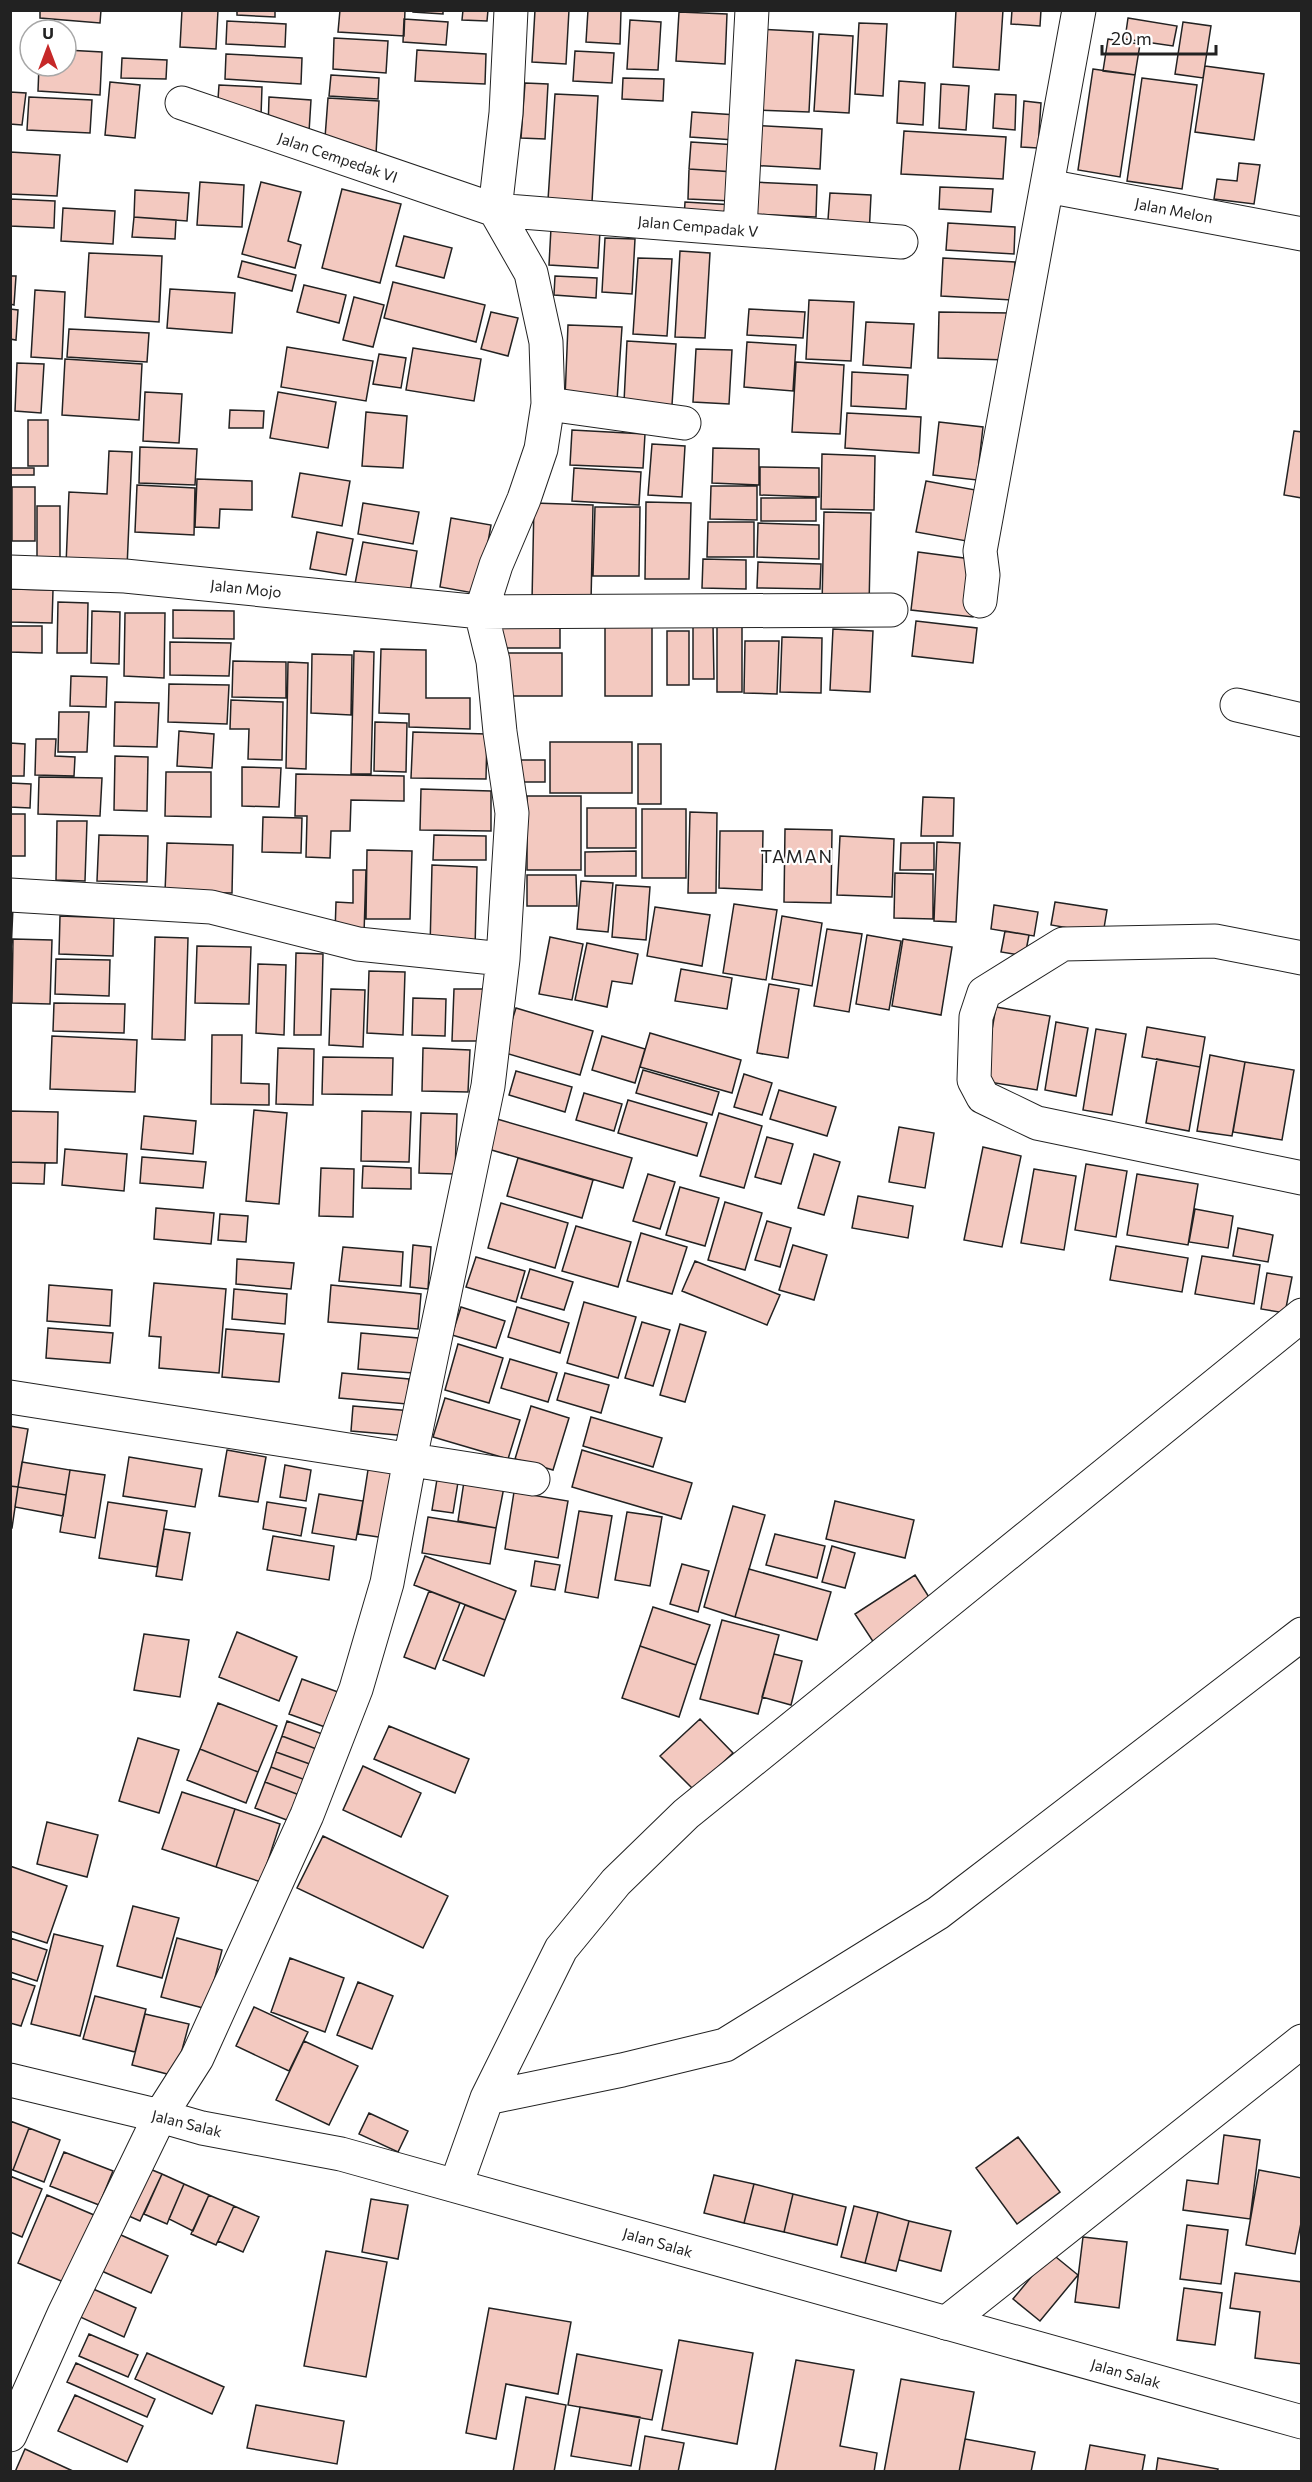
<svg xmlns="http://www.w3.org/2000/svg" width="1312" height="2482" font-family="Commissioner,sans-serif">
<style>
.building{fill:#f3c9c0;stroke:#222;stroke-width:1.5}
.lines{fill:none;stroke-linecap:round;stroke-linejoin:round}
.minor-casing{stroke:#222;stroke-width:35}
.major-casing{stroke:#222;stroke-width:35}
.minor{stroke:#fff;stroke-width:33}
.major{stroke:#fff;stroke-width:33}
.labels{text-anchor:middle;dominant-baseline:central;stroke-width:4.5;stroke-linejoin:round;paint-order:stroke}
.street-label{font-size:15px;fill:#222;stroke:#fff}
.quarter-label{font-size:18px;letter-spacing:1.5px;fill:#222;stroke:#fff}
</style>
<rect width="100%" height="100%" fill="#fff"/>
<!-- building -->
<path class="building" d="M40,10H101L100,23L40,18Z
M182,10H218L216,49L180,47Z
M237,10H275V17L237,15Z
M340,10H405L404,36L338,32Z
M413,10H443V14L413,12Z
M463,10H488L487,21L462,20Z
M535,10H569L566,64L532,62Z
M588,10H621L620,44L586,42Z
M956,10H1003L999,70L953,67Z
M1012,10H1041L1040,26L1011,24Z
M679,12L727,14L725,64L676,61Z
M1128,18L1177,26L1173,46L1125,39Z
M404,19L448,22L446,45L403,42Z
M630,20L661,22L658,70L627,69Z
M227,21L286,24L285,47L226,44Z
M1183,22L1211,26L1203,78L1175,74Z
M859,23L887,24L883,96L855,94Z
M757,29L813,32L809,112L753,110Z
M819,34L853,36L849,113L814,111Z
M334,38L388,41L386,73L333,69Z
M1108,39L1140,44L1135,75L1103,71Z
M66,50L102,52L100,95L38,91L39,66H66Z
M417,50L486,54L485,84L415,81Z
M575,51L614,53L612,83L573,81Z
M226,54L302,58L301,84L225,79Z
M122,58L167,60L166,79L121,78Z
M1205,66L1264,74L1254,140L1195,132Z
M1093,69L1135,75L1120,177L1078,170Z
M331,75L379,78L378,99L329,96Z
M623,78L664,79L663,101L622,99Z
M1142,78L1197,85L1182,189L1127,181Z
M899,81L925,83L923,125L897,123Z
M110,82L140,85L135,138L105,135Z
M525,83L548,84L545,139L521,138Z
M941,84L969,86L966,130L939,128Z
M219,85L262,87L261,116L217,113Z
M10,92L26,93L22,125L10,124Z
M555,94L598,96L592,202L548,200Z
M995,94L1016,95L1015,130L993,128Z
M29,97L92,100L90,133L27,130Z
M269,97L311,100L309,132L268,130Z
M328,98L379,101L376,154L324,151Z
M1024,101L1041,103L1038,148L1021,147Z
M692,112L737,115L735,140L690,137Z
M749,125L822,129L820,169L746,165Z
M904,131L1006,137L1003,179L901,174Z
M691,142L737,145L736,172L689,169Z
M10,152L60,155L57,196L10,194Z
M1239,163L1260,165L1254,204L1214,199L1217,179L1237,181Z
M689,169L734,172L732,201L688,199Z
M200,182L244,185L242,227L197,225Z
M261,182L301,192L288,241L301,245L295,268L242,254Z
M751,182L817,185L816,217L749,214Z
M940,187L993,189L991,212L939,209Z
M342,189L401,204L380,283L322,268Z
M135,190L189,193L187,221L134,217Z
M830,193L871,195L869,235L827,233Z
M10,199L55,201L54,228L10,226Z
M685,202L735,205V221L684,218Z
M63,208L115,211L113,244L61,241Z
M134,217L176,220L175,239L132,237Z
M948,223L1015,227L1014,254L946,250Z
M551,228L600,231L598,268L549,265Z
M404,236L452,248L444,278L396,266Z
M605,238L635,239L632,294L602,292Z
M680,251L710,253L705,338L675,337Z
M89,253L162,256L159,322L85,317Z
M638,258L672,259L667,336L633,334Z
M943,258L1015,262L1012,300L941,296Z
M242,261L296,275L292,291L238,277Z
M10,276H16L14,305L10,304Z
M555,276L597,278L596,298L554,295Z
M393,282L485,305L476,342L384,318Z
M304,285L346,295L339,323L297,312Z
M170,289L235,293L232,333L167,328Z
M35,290L65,292L62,359L31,357Z
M354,297L384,305L373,347L343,340Z
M809,300L854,302L851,361L806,359Z
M10,309L18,310L16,340L10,339Z
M749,309L805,312L803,338L747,335Z
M491,312L518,318L508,356L481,349Z
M939,312L1010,313L1008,360L938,358Z
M866,322L914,324L911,368L863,365Z
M568,325L622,327L617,401L565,398Z
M69,329L149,333L147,362L67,357Z
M627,341L676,344L672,405L624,402Z
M747,342L796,345L793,391L744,387Z
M287,347L373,361L366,401L281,387Z
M413,348L481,359L474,401L406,390Z
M696,349L732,350L729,404L693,402Z
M379,354L406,358L401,388L373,384Z
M65,359L142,364L139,420L62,415Z
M796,362L844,365L840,434L792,432Z
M17,363L44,364L41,413L15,411Z
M852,372L908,375L906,409L851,406Z
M145,392L182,394L179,443L143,441Z
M278,392L336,402L328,448L270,438Z
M230,410L264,411L263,428H229Z
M366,412L407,416L403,468L362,466Z
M847,413L921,417L919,453L845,448Z
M28,420H48V466H28Z
M939,422L983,427L977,480L933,475Z
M572,430L645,434L643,468L570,465Z
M1294,431L1302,432V498L1284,495Z
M652,444L685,446L682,497L648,495Z
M140,447L197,449L195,485L139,483Z
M713,448L759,449V485L712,483Z
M109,451L132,452L127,568L66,565L69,492L107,494Z
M822,454L875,456L874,510L821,509Z
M760,467L819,468V497L760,495Z
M10,468H34V475H10Z
M574,468L641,472L639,505L572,501Z
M300,473L350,481L342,526L292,517Z
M197,479L252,481V510L220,509L219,528L195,527Z
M926,481L981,491L972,542L916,532Z
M137,485L195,488L194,535L135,532Z
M711,486H757V520L710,519Z
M12,487H35V541H12Z
M761,498H816V521H761Z
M646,502L691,503L689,579H645Z
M363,503L419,512L413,544L358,534Z
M534,503L593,505L591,602L532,601Z
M37,506H60V567H37Z
M595,507H640L639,576H593Z
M824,512L871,513L869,607L822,606Z
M451,518L491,525L479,594L440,587Z
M708,522H754V557H707Z
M758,523L819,525V559L757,557Z
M317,532L353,539L346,575L310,569Z
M363,542L417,551L409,598L354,589Z
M918,552L979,560L973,617L911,610Z
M703,559L746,560V589L702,588Z
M758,562L821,564L820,589L757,588Z
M10,589L53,590L52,623L10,622Z
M58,602L88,603L87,653H57Z
M173,610L234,611V639L173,638Z
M92,611L120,612L119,664L91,663Z
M125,613H165L164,678L124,676Z
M501,619H560V648H501Z
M916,621L977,628L973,663L912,656Z
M693,624H713L714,679H693Z
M717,624H742V692H717Z
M10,626H42V653L10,652Z
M605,626H652V696H605Z
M833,629L873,631L870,692L830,690Z
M667,631H689V685H667Z
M782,637L822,638L821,693L780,692Z
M745,641H779L777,694L744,693Z
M170,642L231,643L229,676L170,675Z
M381,649L426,650V698H470V729L409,727V714L379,713Z
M354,651L374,652L371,774H351Z
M501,653H562V696H501Z
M312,654L352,655L351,715L311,713Z
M233,661L286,662V698L232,697Z
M288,662L308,663L306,769L286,768Z
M71,676L107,677L106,707L70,706Z
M169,684L229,685L227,724L168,722Z
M231,700L283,702L282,760L248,759L249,729H230Z
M115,702L159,703L157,747L114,746Z
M59,712H89L87,752H58Z
M375,722L407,723L406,772L374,771Z
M179,731L214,734L212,768L177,766Z
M413,732L487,734L486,779L411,778Z
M36,739H56L55,756L75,757L74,776L35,775Z
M550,742H632V793H550Z
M10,743L25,744L24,776H10Z
M638,744H661V804H638Z
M115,756L148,757L147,811L114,810Z
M515,760H545V782H515Z
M242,767L281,768L279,807L242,806Z
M166,772H211V817L165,816Z
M296,774L404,776V801L351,800L350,831H331L330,858L306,857L307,816H295Z
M39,777L102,778L100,816L38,814Z
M10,783L31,784L30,808L10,807Z
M421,789L491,791V831L420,830Z
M527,796H581V870H527Z
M923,797L954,798L953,836H921Z
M587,808H636V848H587Z
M642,809H686V878H642Z
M690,812L717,813L716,893H688Z
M10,814H25V856H10Z
M263,817L302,818L301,853L262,852Z
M57,821H87L85,881L56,880Z
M785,829L832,830L831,903L784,902Z
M720,831H763L762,890L719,888Z
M99,835L148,836L147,882L97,881Z
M434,835L486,836V860H433Z
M840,836L894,839L892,897L837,895Z
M937,842L960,843L956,922L934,921Z
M167,843L233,845L232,893L165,892Z
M901,843H934V870H900Z
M367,850L412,851L410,919H366Z
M636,851V876H585V852Z
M432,865L477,867L475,949L430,948Z
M353,870H366L364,934L335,933L336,902L353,903Z
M895,873L933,874V919L894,918Z
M527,875H576L577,906H527Z
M581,881L613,883L608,932L577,929Z
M616,885L650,887L646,940L612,937Z
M1055,902L1107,910L1103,934L1051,925Z
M734,904L777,910L766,980L723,973Z
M994,905L1038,912L1034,936L991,929Z
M10,907H13L10,975Z
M655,907L710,915L702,966L647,956Z
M60,916L114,918L113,956L59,954Z
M782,916L822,923L812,986L772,979Z
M827,929L862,934L849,1012L814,1006Z
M1005,931L1029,935L1025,956L1001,952Z
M867,935L901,941L889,1010L856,1004Z
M155,937L188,938L185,1040L152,1039Z
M550,937L583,944L572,1000L539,994Z
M13,939L52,940L50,1004L12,1003Z
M903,939L952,947L941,1015L892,1006Z
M587,943L638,954L632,984L612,981L607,1007L575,1000Z
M197,946L251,947L249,1004L195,1003Z
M296,953L323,954L321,1035H294Z
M56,959L110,960L109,996L55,994Z
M258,964L286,965L284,1035L256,1033Z
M681,969L732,978L727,1009L675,1001Z
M369,971L405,972L403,1035L367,1033Z
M769,984L799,989L788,1058L757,1053Z
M331,989L365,990L363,1047L329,1045Z
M454,989H488L486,1041H452Z
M413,998L446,999L445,1036L412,1035Z
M54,1003L125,1004L124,1033L53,1031Z
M996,1007L1050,1016L1037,1090L983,1081Z
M516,1008L593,1031L580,1075L502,1052Z
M1056,1022L1088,1028L1076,1096L1045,1090Z
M1147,1027L1205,1037L1200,1067L1142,1057Z
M1096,1029L1126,1034L1112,1115L1083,1110Z
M650,1033L741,1060L732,1093L640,1067Z
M212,1035H242L241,1083L269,1084V1105L211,1104Z
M52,1036L137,1040L135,1092L50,1089Z
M602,1036L645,1049L635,1083L592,1070Z
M278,1048L314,1049L313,1105L276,1104Z
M423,1048L470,1050L468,1092L422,1091Z
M1210,1055L1245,1062L1232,1136L1197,1131Z
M323,1057L393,1058L392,1095L322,1094Z
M1157,1059L1200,1067L1189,1131L1146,1123Z
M1245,1062L1294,1070L1282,1140L1233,1132Z
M643,1070L719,1092L712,1115L636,1093Z
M516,1071L572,1087L565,1112L509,1095Z
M744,1074L772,1083L762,1115L734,1107Z
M779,1090L836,1107L827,1136L770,1119Z
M584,1093L622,1104L614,1131L576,1120Z
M628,1100L707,1123L697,1156L618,1133Z
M254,1110L287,1113L279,1204L246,1201Z
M10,1111L58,1112L57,1163L10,1162Z
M362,1111L411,1112L409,1162L361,1161Z
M421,1113L457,1114L455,1174L419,1173Z
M719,1113L762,1126L744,1188L700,1176Z
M144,1116L196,1121L193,1154L141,1149Z
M497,1119L632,1158L623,1188L488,1149Z
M899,1127L934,1133L925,1188L889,1182Z
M767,1137L793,1144L781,1184L755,1177Z
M983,1147L1021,1156L1002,1247L964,1240Z
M65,1149L127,1154L124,1191L62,1185Z
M814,1154L840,1162L824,1215L798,1208Z
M142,1157L206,1162L203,1188L140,1183Z
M518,1158L593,1180L582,1218L507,1196Z
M10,1162L45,1163L44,1184L10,1183Z
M1086,1164L1127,1171L1116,1237L1075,1230Z
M363,1166L411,1168V1189L362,1188Z
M321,1168L354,1169L353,1217L319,1216Z
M1034,1169L1076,1176L1064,1250L1021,1243Z
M648,1174L675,1182L660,1229L633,1221Z
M1137,1174L1198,1184L1188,1245L1127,1235Z
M680,1187L719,1198L705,1246L666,1235Z
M858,1196L913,1206L908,1238L852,1228Z
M725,1202L762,1213L745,1270L708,1260Z
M501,1203L568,1223L555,1268L488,1248Z
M156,1208L214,1213L211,1244L154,1239Z
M1195,1209L1233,1216L1228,1248L1189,1242Z
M220,1214L248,1216L246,1242L218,1240Z
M767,1221L791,1228L780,1267L755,1260Z
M576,1226L631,1242L618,1287L562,1271Z
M1238,1228L1273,1235L1268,1262L1233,1256Z
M641,1233L687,1247L672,1294L627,1281Z
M413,1245L431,1247L428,1289L410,1287Z
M793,1245L827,1255L814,1300L779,1290Z
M1116,1246L1188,1258L1182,1292L1110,1280Z
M343,1247L403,1252L401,1286L339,1281Z
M1202,1256L1260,1265L1254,1304L1195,1294Z
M476,1257L525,1271L516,1302L466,1287Z
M237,1259L294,1263L291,1289L236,1284Z
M695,1261L780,1295L767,1325L682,1291Z
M530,1269L573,1282L564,1310L521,1298Z
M1267,1273L1292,1277L1285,1313L1261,1309Z
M154,1283L226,1289L219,1373L159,1368L161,1337L149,1336Z
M49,1285L112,1290L110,1326L47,1321Z
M331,1285L421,1294L418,1329L328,1322Z
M234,1289L287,1294L285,1324L232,1319Z
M584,1302L636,1317L618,1378L567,1363Z
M461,1307L505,1321L496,1348L452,1335Z
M517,1307L569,1323L560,1353L508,1337Z
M642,1322L670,1330L653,1386L625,1378Z
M680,1324L706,1332L685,1402L660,1395Z
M48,1328L113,1333L110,1363L46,1358Z
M226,1329L284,1334L279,1382L222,1377Z
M361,1333L430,1339L427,1374L358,1369Z
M458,1344L503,1358L489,1403L445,1390Z
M510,1359L557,1373L548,1402L501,1388Z
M342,1373L409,1379L407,1404L339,1398Z
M565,1373L609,1385L601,1413L557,1400Z
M445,1398L520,1420L508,1459L433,1437Z
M353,1406L412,1411L409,1436L351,1431Z
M531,1406L569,1418L553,1470L515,1459Z
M591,1417L662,1438L653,1467L583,1446Z
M10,1426L28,1429L18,1487L10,1486Z
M227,1450L266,1457L258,1502L219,1496Z
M582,1450L692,1483L681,1519L572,1487Z
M129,1457L202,1469L195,1507L123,1496Z
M370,1457L404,1463L392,1539L358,1534Z
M22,1462L70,1470L66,1495L18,1487Z
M285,1465L311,1470L306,1501L280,1497Z
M439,1467L460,1470L453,1513L432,1510Z
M70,1470L105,1475L95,1538L60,1532Z
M465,1475L505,1482L496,1528L458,1521Z
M10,1486L18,1487L12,1528H10Z
M18,1487L66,1495L63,1516L15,1507Z
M514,1492L568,1501L558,1558L505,1549Z
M319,1494L363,1501L356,1540L312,1533Z
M835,1501L914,1520L905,1558L826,1539Z
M108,1502L167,1511L157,1567L99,1558Z
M267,1502L306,1508L301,1536L263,1529Z
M733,1506L765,1515L735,1617L704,1607Z
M579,1511L612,1516L598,1598L565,1592Z
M627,1512L662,1517L650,1586L615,1580Z
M428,1517L496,1528L490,1564L422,1553Z
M164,1529L190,1533L182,1580L156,1576Z
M775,1534L825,1546L817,1578L766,1565Z
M273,1536L334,1546L329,1580L267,1570Z
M832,1546L855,1553L845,1588L822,1582Z
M425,1556L516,1591L505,1620L414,1585Z
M535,1561L560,1565L555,1590L531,1586Z
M682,1564L709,1571L698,1612L670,1604Z
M749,1569L831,1592L817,1640L735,1617Z
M915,1575L934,1605L874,1643L855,1614Z
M429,1591L460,1603L435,1669L404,1657Z
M465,1605L505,1620L484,1676L443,1660Z
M653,1607L710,1625L696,1665L640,1646Z
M722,1620L779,1635L758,1714L700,1699Z
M237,1632L297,1657L279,1701L219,1677Z
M144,1634L189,1640L180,1697L134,1690Z
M640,1646L696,1665L679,1717L622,1698Z
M774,1654L802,1661L791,1705L762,1697Z
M302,1679L349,1696L336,1731L289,1714Z
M218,1703L277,1726L258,1772L200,1749Z
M700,1719L733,1753L694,1790L660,1756Z
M287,1721L333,1738L327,1753L282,1736Z
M389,1726L469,1759L455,1793L374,1759Z
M282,1736L327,1753L321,1768L276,1752Z
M138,1738L179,1750L159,1813L119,1801Z
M200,1749L258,1772L246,1803L187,1780Z
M276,1752L321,1768L316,1784L271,1767Z
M363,1766L421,1793L401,1837L343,1810Z
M271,1767L316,1784L310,1799L265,1782Z
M265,1782L310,1799L300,1825L255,1808Z
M182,1792L235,1809L216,1867L162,1849Z
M235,1809L280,1824L261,1882L216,1867Z
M47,1822L98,1835L87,1877L37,1864Z
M323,1836L448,1896L423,1948L297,1888Z
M10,1866L67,1886L47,1943L10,1931Z
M133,1906L179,1918L162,1978L117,1966Z
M54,1934L103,1946L80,2036L31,2024Z
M10,1938L47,1950L37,1981L10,1972Z
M177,1938L222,1950L207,2009L161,1997Z
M290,1958L344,1978L325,2032L271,2012Z
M10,1978L35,1986L21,2026L10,2023Z
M358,1982L393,1996L372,2049L337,2035Z
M95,1996L146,2009L135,2052L83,2039Z
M254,2007L308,2032L289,2071L236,2046Z
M145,2014L189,2024L175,2076L132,2065Z
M304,2041L358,2066L329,2125L276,2100Z
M369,2113L408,2131L398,2152L359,2134Z
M10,2121L29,2128L13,2170L10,2169Z
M29,2128L60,2140L44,2182L13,2170Z
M1224,2135L1260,2140L1250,2219L1183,2210L1187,2180L1218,2184Z
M1018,2137L1060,2192L1017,2224L976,2168Z
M64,2152L113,2171L99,2205L50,2186Z
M140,2165L162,2174L140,2221L120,2212Z
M1259,2170L1302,2178V2218L1295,2254L1246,2245Z
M162,2174L184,2184L167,2224L144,2214Z
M714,2175L754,2184L744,2223L704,2213Z
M10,2176L42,2189L22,2237L10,2232Z
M184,2184L209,2195L193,2231L169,2219Z
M754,2184L793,2194L784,2232L744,2223Z
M793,2194L846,2207L837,2245L784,2232Z
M47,2195L94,2215L66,2283L18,2263Z
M209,2195L234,2206L216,2245L191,2234Z
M371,2199L408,2205L398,2259L362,2252Z
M234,2206L259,2217L243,2252L218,2241Z
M854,2206L878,2212L865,2263L841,2257Z
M878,2212L909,2221L896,2271L865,2263Z
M909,2221L951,2231L941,2271L899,2260Z
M1187,2225L1228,2230L1221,2284L1180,2279Z
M112,2231L168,2256L151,2293L95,2268Z
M1083,2237L1127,2242L1119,2308L1075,2302Z
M326,2251L387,2262L366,2377L304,2366Z
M1051,2253L1078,2275L1040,2321L1013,2299Z
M1235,2273L1302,2282V2364L1255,2358L1260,2312L1230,2308Z
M91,2288L136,2308L124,2337L78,2316Z
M1184,2288L1222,2293L1215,2345L1177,2340Z
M489,2308L571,2322L558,2394L506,2384L496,2439L466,2433Z
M89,2334L138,2355L128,2377L79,2356Z
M679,2340L753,2353L737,2444L662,2430Z
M147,2353L224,2387L212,2414L135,2379Z
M577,2354L662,2370L652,2420L568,2405Z
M796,2360L854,2370L840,2446L877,2453L874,2472L775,2471Z
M76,2363L155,2399L147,2417L67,2382Z
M901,2379L974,2392L959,2472H884Z
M75,2395L143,2426L127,2462L58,2431Z
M526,2397L566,2405L554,2472H513Z
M256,2405L344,2421L337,2464L247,2448Z
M580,2407L640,2417L631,2466L571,2456Z
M645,2436L684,2443L678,2472H639Z
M965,2439L1035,2452L1031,2472H959Z
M1090,2445L1145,2455L1142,2472H1085Z
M25,2449L75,2472H15Z
M1158,2458L1218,2469L1217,2472H1156Z"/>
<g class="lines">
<defs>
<path id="minor" d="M182,103L495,210L901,242
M1047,186L1302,234
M740,229L752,10
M548,404L684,423
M10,572L125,576L481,612L891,610
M980,601L983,575L980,551L1079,10
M1237,705L1302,720
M10,895L211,907L358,944L503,959
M1302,958L1215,941L1063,944L984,993L976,1017L974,1080L983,1097L1037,1123L1302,1178
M10,1397L533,1479
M10,2080L160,2116L202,2128L341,2154L1302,2422
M487,2098L622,2070L725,2045L938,1913L1302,1634
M456,2185L487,2098L561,1949L616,1882L686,1814L1302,1315
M10,2435L64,2314L160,2116L197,2058L307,1815L356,1689L387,1583L410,1459L488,1086L503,959L512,813L500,732L493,661L481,612L496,565L524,499L541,449L548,404L546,342L531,273L495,210L506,113L511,10"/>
<path id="major" d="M946,2323L1302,2041"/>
</defs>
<!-- minor casing -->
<use href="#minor" class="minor-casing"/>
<!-- major casing -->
<use href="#major" class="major-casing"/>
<!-- minor -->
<use href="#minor" class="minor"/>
<!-- major -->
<use href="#major" class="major"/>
</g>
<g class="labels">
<!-- street labels -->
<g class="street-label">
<text transform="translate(338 157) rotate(19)">Jalan Cempedak VI</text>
<text transform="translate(1174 210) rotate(11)">Jalan Melon</text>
<text transform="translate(698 226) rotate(5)">Jalan Cempadak V</text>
<text transform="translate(246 588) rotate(6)">Jalan Mojo</text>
<text transform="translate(187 2123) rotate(14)">Jalan Salak</text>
<text transform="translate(658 2242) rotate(16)">Jalan Salak</text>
<text transform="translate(1126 2373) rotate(16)">Jalan Salak</text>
</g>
<!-- quarter labels -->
<g class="quarter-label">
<text x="797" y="856">TAMAN</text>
</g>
</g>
<!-- border -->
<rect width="1312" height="2482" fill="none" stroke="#222222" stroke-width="24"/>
<!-- north arrow -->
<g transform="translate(48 48)"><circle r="28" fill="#ffffff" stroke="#a7a7a7" stroke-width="1.5"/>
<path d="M0-4.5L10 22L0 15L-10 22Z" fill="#c62828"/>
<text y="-9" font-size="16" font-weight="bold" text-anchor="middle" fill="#222222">U</text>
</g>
<!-- scale -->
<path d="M1102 45v9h114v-9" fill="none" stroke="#222222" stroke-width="3"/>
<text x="1111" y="45" font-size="18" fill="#222222" stroke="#ffffff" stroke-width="4.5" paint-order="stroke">20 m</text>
</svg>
